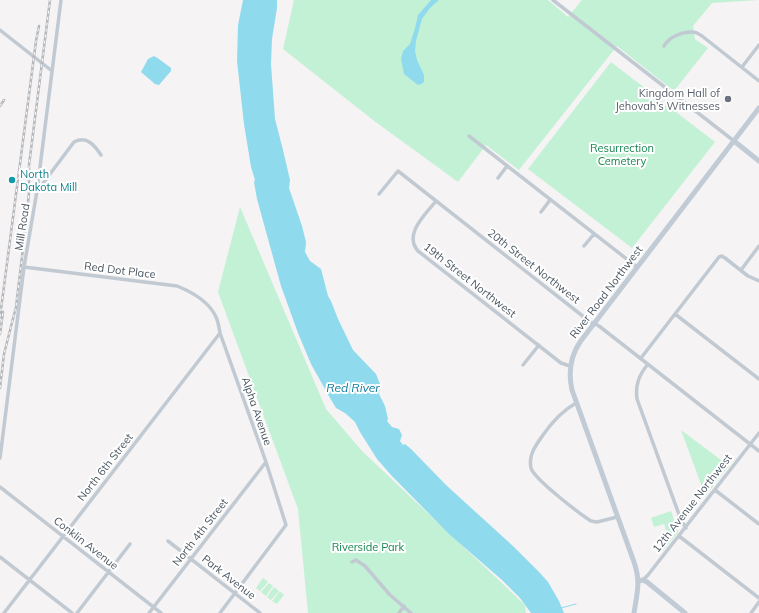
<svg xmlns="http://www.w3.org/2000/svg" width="759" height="613" font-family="Mulish,sans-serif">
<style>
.green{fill:#c3f1d5}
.water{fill:#90daee}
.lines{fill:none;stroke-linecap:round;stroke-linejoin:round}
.stream{stroke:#90daee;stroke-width:1}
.street{stroke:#c1cad2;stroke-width:3.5}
.secondary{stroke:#c1cbd6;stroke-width:5}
.rail-casing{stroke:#b5b8bd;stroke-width:2.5}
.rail{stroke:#fff;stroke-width:1;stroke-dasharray:3;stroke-linecap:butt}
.worship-dot{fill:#6b7280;stroke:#fff;stroke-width:1.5}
.culture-dot{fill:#0f9aa8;stroke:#fff;stroke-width:1.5}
.labels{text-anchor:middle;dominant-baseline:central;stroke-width:4;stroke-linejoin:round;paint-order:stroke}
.worship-label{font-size:11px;fill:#5b616d;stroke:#fff;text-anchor:end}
.park-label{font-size:11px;fill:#17864f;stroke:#fff}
.culture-label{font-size:11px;fill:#0d838f;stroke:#fff;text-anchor:start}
.street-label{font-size:11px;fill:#4a5661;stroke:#fff}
.water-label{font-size:12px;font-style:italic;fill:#0c7c9b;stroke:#fff}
</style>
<rect width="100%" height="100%" fill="#f5f3f3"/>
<!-- green -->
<path class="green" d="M294,0H548L568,17L582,0H759L712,3L693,26L695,39L708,48L674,91L617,46L519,170L486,145L458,182L373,120L283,49Z
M611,62L715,142L632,248L528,169Z
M240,207L326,409L362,451L525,605L526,613H308L298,509L218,292Z
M681,430L729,466L706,495H705Z
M671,511L678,532L663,551L659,542L669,539L664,524L654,527L651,518Z
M263,578L268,582L260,591L256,588Z
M269,583L273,586L266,596L261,592Z
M274,587L279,591L271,600L267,597Z
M280,591L284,595L277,604L272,601Z"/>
<!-- water -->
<path class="water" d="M243,0H277V8L272,39L271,64L275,119L283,150L290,180L289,188L302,226L306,242L305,252L310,261L321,269L328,296L331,301L338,319L353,350L376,374L380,384L379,394L385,406L388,419L387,421L392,427L399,429L402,435L400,441L403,445L405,444L411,449L446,485L514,547L540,573L548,582L559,601L564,613H531L520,598L502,580L449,534L391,475L377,459L360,432L355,422L345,413L336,408L330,398L311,364L298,333L281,286L257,199L254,182L255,180L251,167L244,124L237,61L238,25Z
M431,0H439L430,8L422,19L416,41L415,51L417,60L424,75V82L421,84L418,85L404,74L401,59L403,51L410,44L415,28L418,15Z
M154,56L159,59L171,68V71L159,85L155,84L141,72L148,59Z"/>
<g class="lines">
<!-- stream -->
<path class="stream" d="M561,608L576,604"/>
<!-- street -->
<path class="street" d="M553,0L734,141
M0,30L52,71
M664,46C669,37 683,31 693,32C696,32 699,34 702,36L759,81
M742,67L759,45
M469,136L637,267
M498,178L507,166
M38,190L74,142C87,135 95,146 101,155
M379,194L398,171L589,321L599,326L759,451
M436,201C426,214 403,234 418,251L561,363L570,366
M541,212L550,200
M584,246L594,234
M24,267L177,286C192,292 207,300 215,315C218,320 219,327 220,333L266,462L286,525L220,613
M741,270L759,246
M675,314L759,379
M641,358L719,257L722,256L725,258L748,276L759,281
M648,364C639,375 635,385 637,399L681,520L686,528
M523,365L539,345
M576,403C562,411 552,422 543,435C536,445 528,455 531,468C534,479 580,514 591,521L597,522L617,517
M0,458L24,267L37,191L61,0
M0,487L161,613
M715,490L759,524
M679,536L759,598
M168,541L260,613
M0,557L72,613
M352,562L356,560L365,566L390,595L411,613
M643,580L648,575L759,433
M4,613L220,333
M77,613L130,544
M149,613L266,462
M399,613L404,606
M751,613L759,602"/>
<!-- secondary -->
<path class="secondary" d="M734,141L759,161
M638,581L643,580L647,582L685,613
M634,613C637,593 641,582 634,562L572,390C568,372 570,357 580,342L759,108"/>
<defs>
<path id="rail" d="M0,106L4,100
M0,317L36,41L39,26
M0,334L3,312
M0,388L4,354L16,307L24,240L29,193V165L50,0"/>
</defs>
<!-- rail casing -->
<use href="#rail" class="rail-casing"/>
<!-- rail -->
<use href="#rail" class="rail"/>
</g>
<!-- markers -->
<circle class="worship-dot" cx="728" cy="99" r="4"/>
<circle class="culture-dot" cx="12" cy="180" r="4"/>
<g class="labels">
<!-- worship labels -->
<g class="worship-label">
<text x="720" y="93">Kingdom Hall of<tspan x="720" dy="13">Jehovah’s Witnesses</tspan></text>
</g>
<!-- park labels -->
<g class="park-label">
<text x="622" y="148">Resurrection<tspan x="622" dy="13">Cemetery</tspan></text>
<text x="368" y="547">Riverside Park</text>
</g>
<!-- culture labels -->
<g class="culture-label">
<text x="20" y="174">North<tspan x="20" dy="13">Dakota Mill</tspan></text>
</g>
<!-- street labels -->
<g class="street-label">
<text transform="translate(22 227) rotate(-81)">Mill Road</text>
<text transform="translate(534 266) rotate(38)">20th Street Northwest</text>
<text transform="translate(120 270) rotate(7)">Red Dot Place</text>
<text transform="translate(470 280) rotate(38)">19th Street Northwest</text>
<text transform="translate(606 292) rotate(-53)">River Road Northwest</text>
<text transform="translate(257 411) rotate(71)">Alpha Avenue</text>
<text transform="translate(105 467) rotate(-52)">North 6th Street</text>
<text transform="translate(692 503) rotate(-52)">12th Avenue Northwest</text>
<text transform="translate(200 532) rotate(-52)">North 4th Street</text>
<text transform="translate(86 543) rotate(38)">Conklin Avenue</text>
<text transform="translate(229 577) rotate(38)">Park Avenue</text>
</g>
<!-- water labels -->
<g class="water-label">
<text x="353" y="387">Red River</text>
</g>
</g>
</svg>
